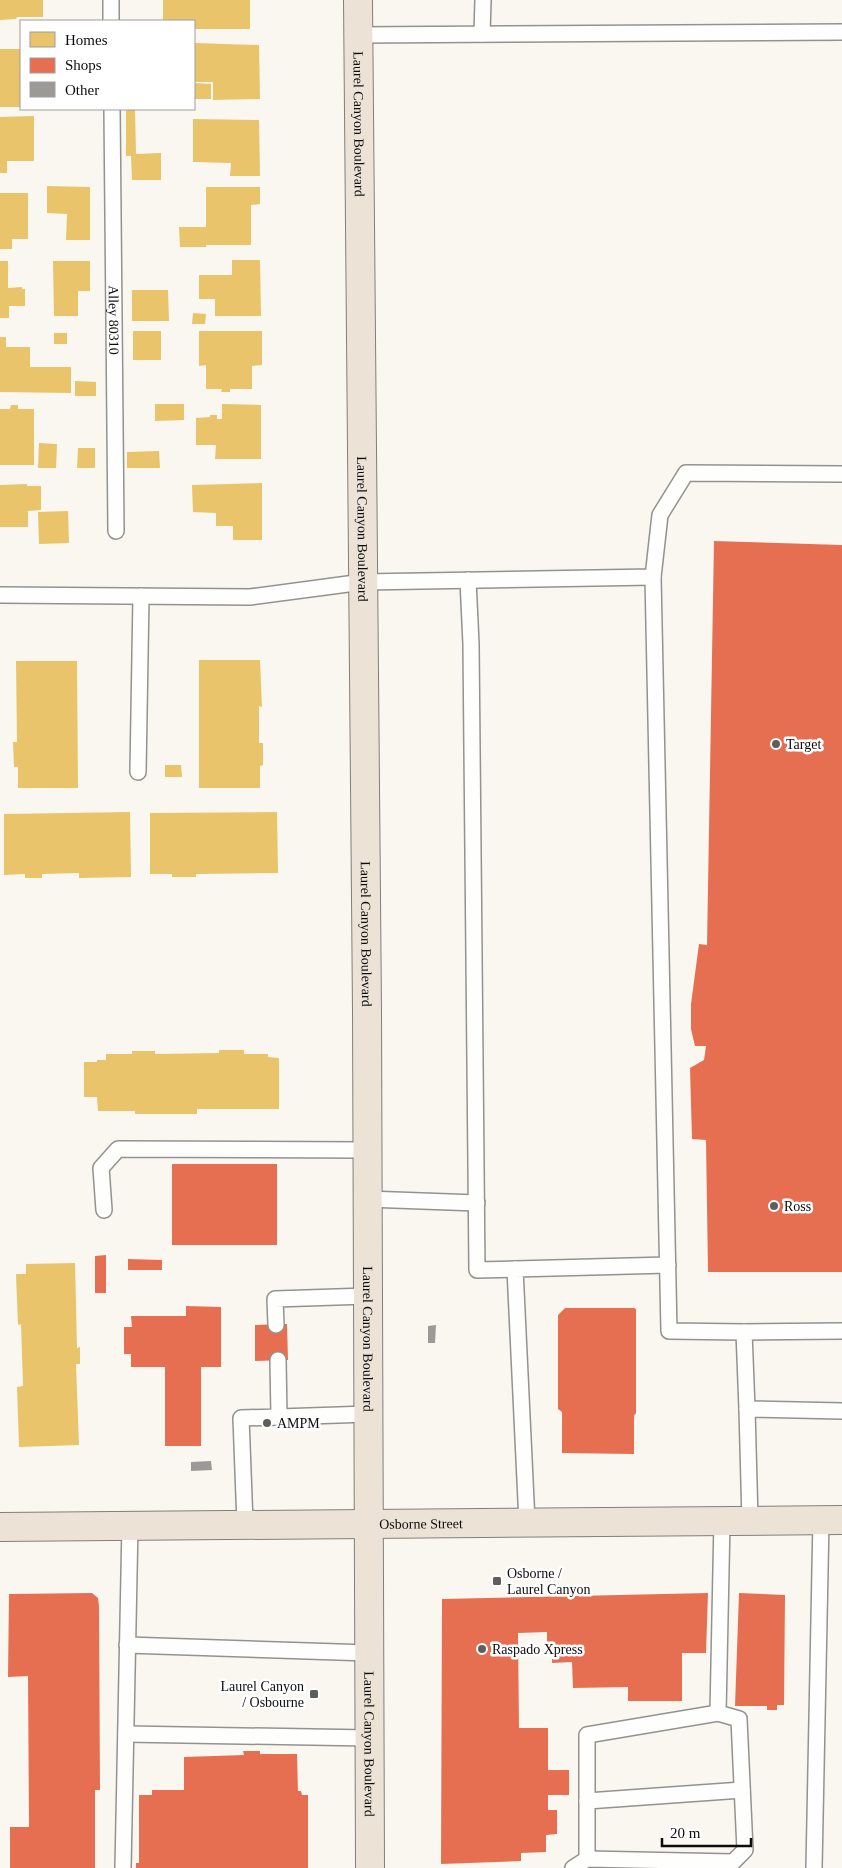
<svg xmlns="http://www.w3.org/2000/svg" width="842" height="1868" font-family="'Times New Roman',serif">
<style>
.homes{fill:#e9c46a}
.shops{fill:#e76f51}
.building{fill:#9c9a96}
.lines{fill:none;stroke-linecap:round;stroke-linejoin:round}
.service-casing{stroke:#93928f;stroke-width:18}
.primary-casing{stroke:#807f7c;stroke-width:30}
.service{stroke:#fefefd;stroke-width:15}
.primary{stroke:#ece3d6;stroke-width:28}
.poi-dot{fill:#5f5e5c;stroke:#fff;stroke-width:2}
.labels{text-anchor:middle;dominant-baseline:central;stroke-width:5;stroke-linejoin:round;paint-order:stroke}
.street-label{font-size:14px;fill:#0c0c0c;stroke:#fff}
.poi-label{font-size:14px;fill:#0c0c0c;stroke:#fff;text-anchor:start}
</style>
<rect width="100%" height="100%" fill="#faf7f0"/>
<!-- homes -->
<path class="homes" d="M0,0H43V17H17L16,19L0,20Z
M163,0H250V29H194V21H163Z
M194,43L259,45L260,99L213,100V82H194Z
M0,49H21V107H0Z
M195,83L211,84V99H195Z
M126,109H135L136,154L161,153V180H132L131,156H126Z
M34,116V161H7V173H0V117Z
M193,119L259,120L260,176H230L231,163L193,162Z
M47,186L90,187V240H66L67,214L47,213Z
M206,187H260V204L251,205V245H206V247H180L179,227H206Z
M0,193H28V239H12V249H0Z
M232,260H260L261,316H215V299H199V275H232Z
M0,261H8V288L22,287V289H25V306H9V318H0Z
M53,261H90V291H78V316H54Z
M132,290H168L169,321H132Z
M193,313L206,314L205,324H192Z
M133,331H161V360H133Z
M199,331H262V365L252,366V389H230V392H221L222,389H206V365L199,366Z
M54,333H67V344H54Z
M0,337H6V347H30V367H71V393L0,392Z
M75,381L96,382V396H75Z
M155,404H184V420L155,421Z
M222,404L261,405V459H215L216,445H196V418L210,417V415H217V419H222Z
M11,405H18V409H34V465H0V409H10Z
M39,443L57,444L56,468H38Z
M78,448H95V468H77Z
M159,451L160,468H127V452Z
M262,483V540H233V526H216V513L193,512L192,485Z
M27,484V486H41V510L28,511V527H0V485Z
M68,511L69,543L39,544L38,512Z
M199,660H260L262,707L259,706V743H263V765L260,766V788H199Z
M16,661H77L78,788H18V767H14L13,742H17Z
M165,765H181L182,777H165Z
M130,812L131,877L79,878V873L42,874V878H25V874L4,875V814Z
M277,812L278,873L196,874V877H172V874H150V813Z
M219,1050H244V1054H268V1057L279,1058V1109H197V1114H135V1111H98L97,1097H84V1062H97V1060H106V1054H132V1051H155V1054L219,1053Z
M75,1263L77,1348L80,1347V1364H76L79,1445L19,1447L17,1387L23,1386L21,1324L18,1325L16,1274H26V1264Z"/>
<!-- shops -->
<path class="shops" d="M714,541L842,545V1272H708L706,1140L692,1139L690,1068L704,1060L706,1046H695L691,1029V1004L699,944L707,945Z
M172,1164H277V1245H172Z
M106,1255V1293H95V1256Z
M128,1259L162,1260V1270H128Z
M186,1306L221,1307V1367H201V1446H165V1367H131V1354H124V1327H132L131,1316H186Z
M565,1308H634L636,1309V1413L634,1416V1454L562,1453V1412L558,1409V1315Z
M287,1324L288,1360L255,1361V1325Z
M92,1593L98,1598L99,1606L100,1790H95V1868H10V1827H29L28,1676L8,1677L9,1594Z
M708,1593L706,1653H682V1701H628V1687L573,1688L572,1662L552,1663V1647H547V1632L518,1633L519,1728H548V1770H569V1795H548V1810H557V1834L546,1835V1852L521,1853V1861L441,1864L442,1599Z
M739,1593L785,1595L784,1705H777V1710H767V1706H735Z
M243,1751H260V1754H297L298,1791H301L302,1795H308V1868H136V1863H139V1795H152V1790H184V1757L244,1755Z"/>
<!-- building -->
<path class="building" d="M436,1325L435,1343H428V1326Z
M211,1461L212,1470L191,1471V1462Z"/>
<g class="lines">
<defs>
<g id="service">
<path d="M111,0V21"/>
<path d="M482,34L483,0"/>
<path d="M358,35L842,32"/>
<path id="s1" d="M112,109L116,531"/>
<path d="M653,577L669,1331L744,1332"/>
<path d="M468,580L471,644L477,1270L515,1269"/>
<path d="M0,595L250,597L363,582L653,577L660,515L686,473L842,474"/>
<path d="M138,772L141,596"/>
<path d="M367,1199L477,1203"/>
<path d="M104,1210L101,1168L118,1149L367,1150"/>
<path d="M276,1325L275,1299L367,1296"/>
<path d="M747,1409L744,1332L842,1331"/>
<path d="M279,1417L368,1414"/>
<path d="M750,1521L747,1409L842,1411"/>
<path d="M527,1522L515,1269L668,1265"/>
<path d="M245,1524L241,1418L279,1417L278,1360"/>
<path d="M127,1645L369,1653"/>
<path d="M126,1734L369,1738"/>
<path d="M587,1801L742,1790"/>
<path d="M587,1859V1735L718,1713"/>
<path d="M123,1868L130,1525"/>
<path d="M573,1868L587,1859L733,1862L745,1850L739,1719L718,1713L722,1521"/>
<path d="M814,1868L821,1520"/>
</g>
<g id="primary">
<path id="s2" d="M358,0L367,1010L370,1868"/>
<path id="s3" d="M0,1527L842,1520"/>
</g>
</defs>
<!-- service casing -->
<use href="#service" class="service-casing"/>
<!-- primary casing -->
<use href="#primary" class="primary-casing"/>
<!-- service -->
<use href="#service" class="service"/>
<!-- primary -->
<use href="#primary" class="primary"/>
</g>
<!-- markers -->
<g class="poi-dot">
<circle cx="776" cy="744" r="5"/>
<circle cx="774" cy="1206" r="5"/>
<circle cx="267" cy="1423" r="5"/>
<rect x="492" y="1576" width="10" height="10" rx="2.5"/>
<circle cx="482" cy="1649" r="5"/>
<rect x="309" y="1689" width="10" height="10" rx="2.5"/>
</g>
<g class="labels">
<!-- street labels -->
<g class="street-label">
<text stroke="none"><textPath href="#s2" startOffset="124">Laurel Canyon Boulevard</textPath></text>
<text stroke="none"><textPath href="#s1" startOffset="211">Alley 80310</textPath></text>
<text stroke="none"><textPath href="#s2" startOffset="529">Laurel Canyon Boulevard</textPath></text>
<text stroke="none"><textPath href="#s2" startOffset="934">Laurel Canyon Boulevard</textPath></text>
<text stroke="none"><textPath href="#s2" startOffset="1339">Laurel Canyon Boulevard</textPath></text>
<text stroke="none"><textPath href="#s3" startOffset="421">Osborne Street</textPath></text>
<text stroke="none"><textPath href="#s2" startOffset="1744">Laurel Canyon Boulevard</textPath></text>
</g>
<!-- poi labels -->
<g class="poi-label">
<text x="786" y="744">Target</text>
<text x="784" y="1206">Ross</text>
<text x="277" y="1423">AMPM</text>
<text x="507" y="1573">Osborne /<tspan x="507" dy="16">Laurel Canyon</tspan></text>
<text x="492" y="1649">Raspado Xpress</text>
<text x="304" y="1686" text-anchor="end">Laurel Canyon<tspan x="304" dy="16">/ Osbourne</tspan></text>
</g>
</g>
<!-- legend -->
<rect x="20" y="20" width="175" height="90" fill="#ffffff" stroke="#9e9e9e"/>
<rect x="30" y="32" width="25" height="15" fill="#e9c46a" stroke="#9e9e9e"/>
<text x="65" y="45" font-size="15" fill="#0c0c0c">Homes</text>
<rect x="30" y="58" width="25" height="15" fill="#e76f51" stroke="#9e9e9e"/>
<text x="65" y="70" font-size="15" fill="#0c0c0c">Shops</text>
<rect x="30" y="82" width="25" height="15" fill="#9c9a96" stroke="#9e9e9e"/>
<text x="65" y="95" font-size="15" fill="#0c0c0c">Other</text>
<!-- scale -->
<path d="M662 1838v8h89v-8" fill="none" stroke="#0c0c0c" stroke-width="2.5"/>
<text x="670" y="1838" font-size="15" fill="#0c0c0c" stroke="#ffffff" stroke-width="4" paint-order="stroke">20 m</text>
</svg>
